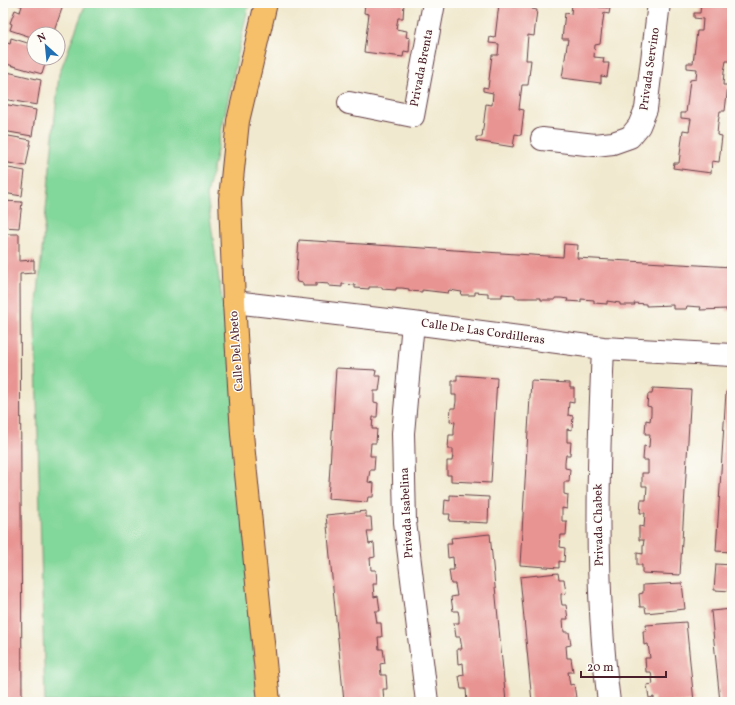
<svg xmlns="http://www.w3.org/2000/svg" width="735" height="705" font-family="Vollkorn,serif">
<style>
.green{fill:#82d79a;stroke:#667b62}
.building{fill:#e89493}
.lines{fill:none;stroke-linecap:round;stroke-linejoin:round}
.street-casing{stroke:#633d44;stroke-width:24}
.primary-casing{stroke:#633d44;stroke-width:24}
.street{stroke:#fff;stroke-width:22}
.primary{stroke:#f6c06b;stroke-width:22}
.labels{text-anchor:middle;dominant-baseline:central;stroke-width:3;stroke-linejoin:round;paint-order:stroke}
.street-label{font-size:12px;fill:#4a1f2b;stroke:#fdfcf7}
</style>
<rect width="100%" height="100%" fill="#fdfcf7"/>
<filter id="ink" filterUnits="userSpaceOnUse"><feTurbulence type="fractalNoise" baseFrequency=".025" numOctaves="2"/><feDisplacementMap in="SourceGraphic" scale="8" xChannelSelector="R" yChannelSelector="G"/><feConvolveMatrix kernelMatrix="1 2 1 2 8 2 1 2 1" color-interpolation-filters="sRGB"/></filter>
<filter id="wash" filterUnits="userSpaceOnUse"><feTurbulence type="fractalNoise" baseFrequency=".012" numOctaves="4" result="noise"/><feDisplacementMap in="SourceGraphic" scale="16" xChannelSelector="R" yChannelSelector="G"/><feGaussianBlur stdDeviation="0.9" result="paint"/><feColorMatrix in="noise" values="0 0 0 0 0 0 0 0 0 0 0 0 0 0 0 0 0 1.4 0 .05"/><feComposite in="paint" operator="in"/></filter>
<g filter="url(#wash)">
<rect width="100%" height="100%" fill="#f1e9cf"/>
<!-- green -->
<path class="green" d="M86,3H249L207,196L231,364L258,702H45L35,324L59,74Z"/>
<g id="blocks">
<!-- building -->
<path class="building" d="M19,3H64L53,34H34V38L10,30L12,24L10,23L15,10L20,12L22,6L19,5Z
M365,3H404L403,18H398L396,29L407,31L406,37L410,38L409,52L404,51L403,57L364,52L369,14L364,13Z
M505,3H533L532,9L537,10L534,36L528,35L526,60H531L528,85H522L519,109L524,110L521,135L515,134L513,147L476,141V137H482L486,104L492,105L493,93L483,91V87L488,88L492,55H498L499,44L489,43L490,37L495,38L499,4L504,5Z
M572,3H600L599,7L610,8L609,14L604,13L600,44L595,45L594,57L604,58L603,63H609L607,77L601,76V83L562,78L568,39H562L565,13L571,14Z
M701,3H732L729,35L732,36V61H726L724,72L723,85H728L725,111H720L718,123L717,135L722,136L719,162L712,161L711,173L673,168L674,163H679L683,130L689,131L691,119L681,118V113H686L690,80L696,79L697,69L687,68V63H693L697,31H702L703,19L694,18V13H700Z
M11,38L34,45V58H47L42,74L3,63L5,42L10,44Z
M3,71L41,80L37,105L3,99Z
M3,104L36,110L32,136L3,131Z
M3,135L31,140L26,166L3,162Z
M3,167L25,171L22,196L3,193Z
M3,201L22,202L19,228L3,227Z
M3,234H19V261L34,260V273L20,274L22,702H3Z
M299,240L563,257L564,244L578,245L577,258L732,267V311H726L727,309L700,310L701,307L687,306L686,309H673V305L646,306V304L634,303L635,305H620V303L607,301V304L594,303V300L581,299V302L567,301L568,299L561,298H555V300H541V298H515V295L502,294V297H488V293L475,292V295H461L462,292L449,290L448,293L422,290V292L409,291V289L402,288H396V290L382,289V287H369V289L355,288V285L342,284V287L329,286V284L316,283V286H303V283L297,282L296,279Z
M336,368L376,370L375,376H381L379,391H374V402L378,403L377,417H373L372,429H377L376,443H371L370,456H375L374,470H370L368,482L374,483L373,497H368L367,502L328,499Z
M457,375L497,378L491,483L451,481V475H447V461H452L453,455V449H448L449,435H454V429L455,422L450,421L451,408H455L456,402V395H452V381H457Z
M531,381L570,383V388H574V403L569,402L568,415L573,416L572,430L567,429V442H571L570,455H566L565,462V468L570,469L569,482H564V494L568,495L567,509L562,508V521H567L566,535H561L560,547L565,548L564,562L559,561V568L520,565Z
M653,388L691,390L680,575L642,573V565H637V553L643,554V547L644,540H639V526L644,527L645,513H640L641,500H646L647,486H642V473H648V460H643L644,446L649,447L650,434H645L646,420L650,421L651,414V407L647,406L648,394H652Z
M726,392H732V552L716,551Z
M450,495L489,497L488,523L449,521L450,514H444L445,500L450,501Z
M366,511V517H371L372,531H367L369,544L374,543L375,557L370,558L371,570H376L377,584H373L374,597L378,596L380,611H375L377,623H381L382,637H378L379,649H383L385,663L380,664L381,675H386L387,689H383L384,702H344L326,515Z
M490,534L506,702H467L466,689H461L459,676L464,675L463,663L458,664L457,649H462L460,637H456L454,623H459V616L458,611H453L451,597L457,596L455,584H451L449,570H454L453,557L448,558L447,544H452L451,538Z
M716,564L732,565V591L714,590Z
M558,573L559,579H564L566,593L561,594V599L562,605H566L568,619H563L564,632H569L571,645L566,646L567,658H571L573,672H568L570,685L574,684L576,698L571,699V702H532L520,577Z
M682,583L685,609L646,613L645,607H640L639,594L643,593V585Z
M732,609V702H720L711,611Z
M686,622L694,702H654V697L649,698L647,685L653,684L651,672H646L645,658H650L648,644L644,645L643,631H647L646,625Z"/>
</g>
</g>
<g filter="url(#ink)">
<use href="#blocks" fill-opacity="0" stroke="#633d44" stroke-width="1"/>
<g class="lines">
<defs>
<path id="street" d="M349,103L413,116L434,3
M542,139L595,145L613,143L630,137L639,126L646,109L659,3
M234,302L413,323L603,348L732,355
M413,323L403,433L405,522L427,702
M603,348C598,466 594,585 609,702"/>
<path id="primary" d="M266,3L238,121L230,199L234,302L242,434L269,702"/>
</defs>
<!-- street casing -->
<use href="#street" class="street-casing"/>
<!-- primary casing -->
<use href="#primary" class="primary-casing"/>
<!-- street -->
<use href="#street" class="street"/>
<!-- primary -->
<use href="#primary" class="primary"/>
</g>
</g>
<g class="labels">
<!-- street labels -->
<g class="street-label">
<text transform="translate(422 68) rotate(-79)">Privada Brenta</text>
<text transform="translate(650 69) rotate(-82)">Privada Servino</text>
<text transform="translate(483 332) rotate(8)">Calle De Las Cordilleras</text>
<text transform="translate(237 351) rotate(-94)">Calle Del Abeto</text>
<text transform="translate(407 513) rotate(-93)">Privada Isabelina</text>
<text transform="translate(599 525) rotate(-91)">Privada Chabek</text>
</g>
</g>
<!-- margin -->
<rect width="735" height="705" fill="none" stroke="#fdfcf7" stroke-width="16"/>
<!-- north arrow -->
<g transform="translate(46 46) rotate(333)"><circle r="19" fill="#fdfcf7" stroke="#b5a4a5"/>
<path d="M0-3L7 15L0 10L-7 15Z" fill="#1f6fb2"/>
<text y="-6" font-size="11" font-weight="bold" text-anchor="middle" fill="#4a1f2b">N</text>
</g>
<!-- scale -->
<path d="M581 671v6h85v-6" fill="none" stroke="#4a1f2b" stroke-width="2"/>
<text x="587" y="671" font-size="12" fill="#4a1f2b" stroke="#fdfcf7" stroke-width="3" paint-order="stroke">20 m</text>
</svg>
